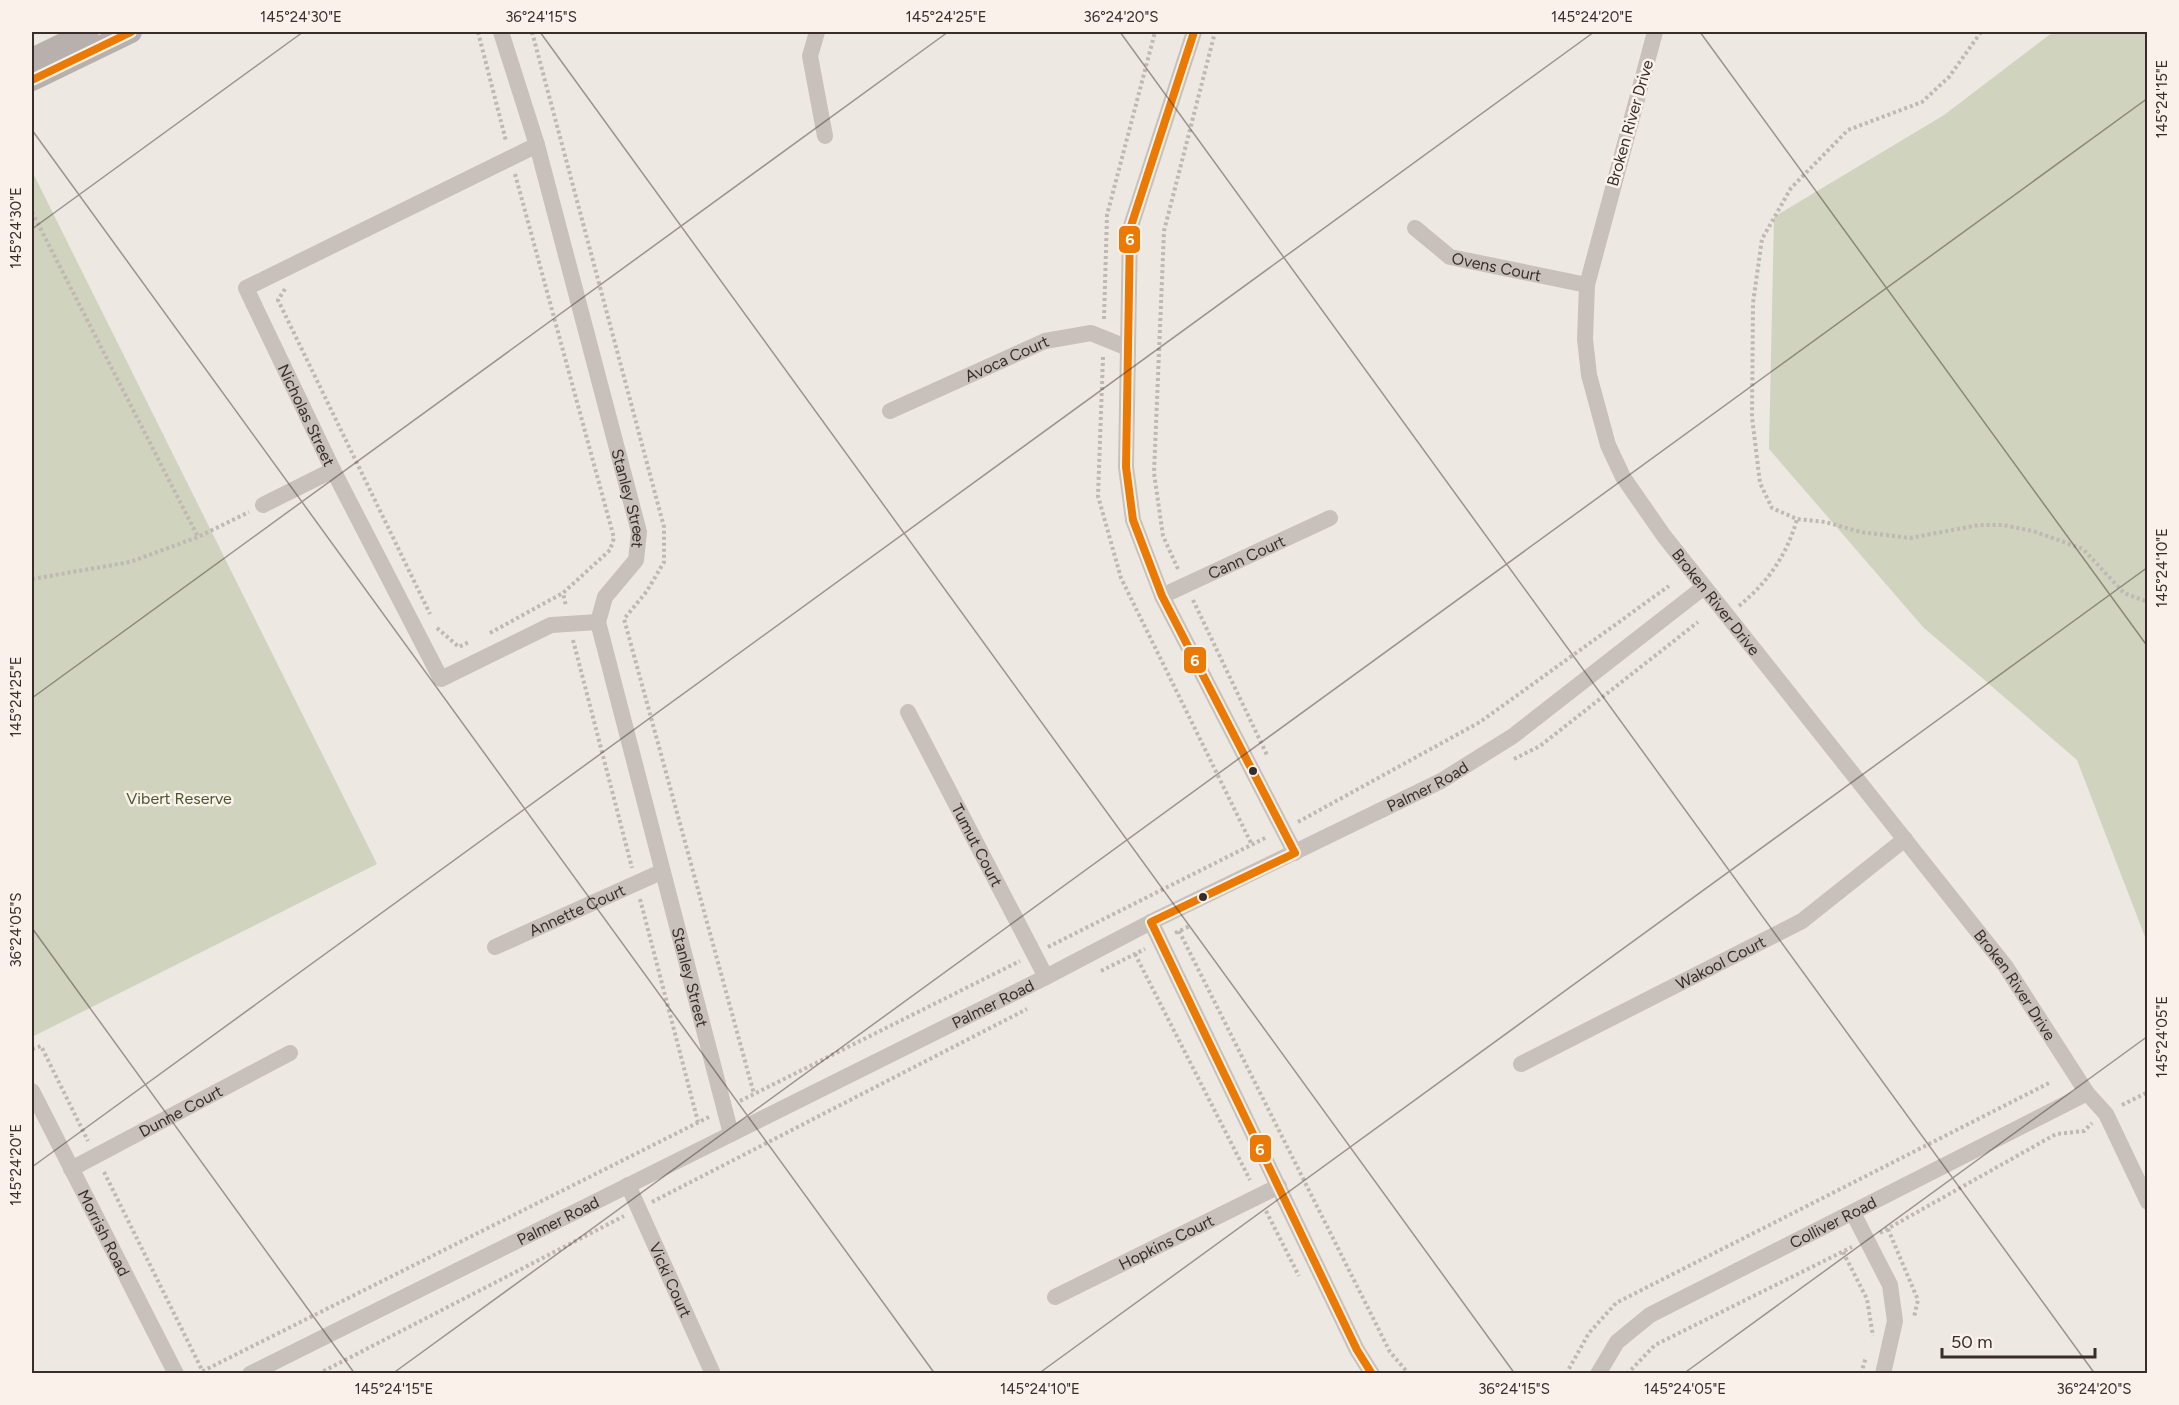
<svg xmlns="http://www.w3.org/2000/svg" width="2179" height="1405" font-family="Figtree,sans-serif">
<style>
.green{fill:#d0d3bd}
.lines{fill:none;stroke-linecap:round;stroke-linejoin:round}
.path{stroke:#bfb8b4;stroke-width:4;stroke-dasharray:3 3;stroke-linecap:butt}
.street{stroke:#c7c0bb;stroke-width:16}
.secondary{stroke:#b7b0ac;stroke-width:22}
.bus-1-casing{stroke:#faf2ea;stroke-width:12}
.bus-1{stroke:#eb7a04;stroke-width:8}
.ticks{fill:none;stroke:#382d29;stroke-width:1.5;stroke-opacity:0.45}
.bus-dot{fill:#382d29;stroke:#faf2ea;stroke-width:2}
.labels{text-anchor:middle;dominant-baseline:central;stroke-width:5;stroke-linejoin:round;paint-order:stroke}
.street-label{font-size:16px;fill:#382d29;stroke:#faf2ea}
.park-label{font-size:16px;fill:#49552e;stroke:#faf2ea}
.line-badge{stroke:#faf2ea;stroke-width:2}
.badge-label{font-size:16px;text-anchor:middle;font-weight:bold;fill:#fff}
.neatline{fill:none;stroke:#382d29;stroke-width:2}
.ticks-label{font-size:15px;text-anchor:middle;fill:#382d29}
</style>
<rect width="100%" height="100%" fill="#eee8e2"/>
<!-- green -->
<path class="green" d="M2053,32H2147V942L2077,760L1923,627L1769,449L1774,217L1944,115Z
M32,171L377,864L32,1037Z"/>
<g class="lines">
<!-- path -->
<path class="path" d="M478,32L506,141
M532,32L664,527V562L647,591L624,619L754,1094
M1981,32L1949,77L1922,102L1848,130L1791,188L1762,239L1753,303L1752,417L1760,483L1772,508L1797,519L1825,522L1861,532L1910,538L1979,525H2003L2033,531L2083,549L2124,593L2148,602
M515,174L614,538L610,550L563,593L566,606
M32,212L198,537
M285,289L278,300L430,614
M1104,319L1107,215L1155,32
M1103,357L1098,496L1121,578L1252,845
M1178,569L1163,536L1154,473L1164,231L1215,32
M32,579L130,562L198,537L249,512
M1193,600L1267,755
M1739,606C1768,582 1787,555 1797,519
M437,628L459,647L469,642
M490,633L563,593
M573,640L632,868
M1514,759L1540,746L1698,622
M1298,822L1480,722L1669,586
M640,899L698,1122
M1179,931L1390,1352L1409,1374
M1175,933L1190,926
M1048,947L1267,837
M1135,954L1250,1180
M1101,971L1145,949
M32,1049L41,1046L88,1141
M740,1101L1020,961
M2122,1105L2148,1092
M104,1172L204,1374
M652,1202L1027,1009
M1266,1211L1299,1276
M1888,1229L1918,1300L1914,1317
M1880,1233L2056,1134L2084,1131L2092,1123
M1843,1252L1867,1299L1873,1336
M197,1374L709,1117
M318,1374L624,1216
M1566,1374L1589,1333L1616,1303L2049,1083
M1627,1374L1655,1345L1852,1247
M1861,1374L1866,1357"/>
<!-- street -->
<g class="street">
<path id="s1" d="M501,32L537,145L639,532L636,560L605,597L598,622L731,1134"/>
<path d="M817,32L810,56L825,136"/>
<path d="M1194,32L1130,229L1126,467L1133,520L1162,596L1295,853"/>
<path id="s2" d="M1655,32L1587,285L1585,339L1589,375L1608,445L1623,477L1664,536L2006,967L2087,1093L2106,1114L2148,1202"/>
<path id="s3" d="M537,145L246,288L333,470L441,679L551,625L598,622"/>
<path id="s4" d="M1415,228L1450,257L1587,285"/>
<path id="s5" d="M890,411L1045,341L1091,333L1128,348"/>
<path d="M263,505L333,470"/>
<path id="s6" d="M1162,596L1330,518"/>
<path id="s7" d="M908,712L1046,977"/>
<path d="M1151,922L1357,1350L1372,1374"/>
<path id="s8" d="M495,947L661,872"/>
<path id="s9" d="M1521,1064L1802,921L1905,839"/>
<path id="s10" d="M32,1091L176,1374"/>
<path id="s11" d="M71,1169L290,1053"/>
<path id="s12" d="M628,1185L713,1374"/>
<path d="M1853,1213L1890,1285L1895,1321L1883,1374"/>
<path id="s13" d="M1055,1297L1279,1186"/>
<path id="s14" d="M250,1374L1046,977L1151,922L1441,781L1513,736L1704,587"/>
<path id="s15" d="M1598,1374L1617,1342L1650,1315L2087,1093"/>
</g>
<!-- secondary -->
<path class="secondary" d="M32,59L88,32
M32,80L131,32"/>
<defs>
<path id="bus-1" d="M1194,32L1130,229L1126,467L1133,520L1162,596L1295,853
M32,80L131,32
M1151,922L1357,1350L1372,1374
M1151,922L1295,853"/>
</defs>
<!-- bus-1 casing -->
<use href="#bus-1" class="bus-1-casing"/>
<!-- bus-1 -->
<use href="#bus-1" class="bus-1"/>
</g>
<!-- ticks -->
<path class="ticks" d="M540,32L1515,1374M1120,32L2095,1374M1700,32L2148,647M32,130L935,1374M32,229L303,32M32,698L948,32M32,928L355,1374M32,1167L1594,32M392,1374L2148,98M1038,1374L2148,567M1683,1374L2148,1036"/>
<!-- markers -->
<g class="bus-dot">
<circle cx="1253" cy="771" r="5"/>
<circle cx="1203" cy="897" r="5"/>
</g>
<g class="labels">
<!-- street labels -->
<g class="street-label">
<text transform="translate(1630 123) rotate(-74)">Broken River Drive</text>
<text stroke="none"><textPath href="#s4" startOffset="93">Ovens Court</textPath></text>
<text stroke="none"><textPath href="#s5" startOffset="128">Avoca Court</textPath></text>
<text stroke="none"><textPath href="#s3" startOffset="465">Nicholas Street</textPath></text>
<text stroke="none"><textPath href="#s1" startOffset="484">Stanley Street</textPath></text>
<text stroke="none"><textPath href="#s6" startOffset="93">Cann Court</textPath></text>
<text stroke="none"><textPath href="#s2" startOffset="616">Broken River Drive</textPath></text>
<text stroke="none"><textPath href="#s14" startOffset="1316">Palmer Road</textPath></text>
<text stroke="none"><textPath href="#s7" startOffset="150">Tumut Court</textPath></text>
<text stroke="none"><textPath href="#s8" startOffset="90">Annette Court</textPath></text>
<text stroke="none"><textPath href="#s9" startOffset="224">Wakool Court</textPath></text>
<text stroke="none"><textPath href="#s1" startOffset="988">Stanley Street</textPath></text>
<text stroke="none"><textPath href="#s2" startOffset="1102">Broken River Drive</textPath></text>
<text stroke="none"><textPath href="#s14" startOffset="830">Palmer Road</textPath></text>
<text stroke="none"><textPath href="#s11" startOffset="124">Dunne Court</textPath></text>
<text stroke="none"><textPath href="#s14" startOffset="344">Palmer Road</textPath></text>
<text stroke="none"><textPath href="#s15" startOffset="285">Colliver Road</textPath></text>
<text stroke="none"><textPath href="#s10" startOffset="159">Morrish Road</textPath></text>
<text stroke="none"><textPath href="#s13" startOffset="124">Hopkins Court</textPath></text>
<text stroke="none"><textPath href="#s12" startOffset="104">Vicki Court</textPath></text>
</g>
<!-- park labels -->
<g class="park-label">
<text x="179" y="798">Vibert Reserve</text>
</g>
</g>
<g class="line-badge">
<rect x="1118" y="225" width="23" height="29" rx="6" fill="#eb7a04"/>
<rect x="1183" y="646" width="24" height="28" rx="6" fill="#eb7a04"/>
<rect x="1249" y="1134" width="23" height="29" rx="6" fill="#eb7a04"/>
</g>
<g class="badge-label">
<text x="1130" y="245">6</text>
<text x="1195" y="666">6</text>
<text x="1260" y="1155">6</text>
</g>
<!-- border -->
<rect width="2179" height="1405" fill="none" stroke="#faf2ea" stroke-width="66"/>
<!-- scale -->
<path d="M1942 1348v9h153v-9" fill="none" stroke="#382d29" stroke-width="3"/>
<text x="1951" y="1348" font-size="18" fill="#382d29" stroke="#faf2ea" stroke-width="4.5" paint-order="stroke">50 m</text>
<rect x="33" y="33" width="2113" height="1339" class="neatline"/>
<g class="ticks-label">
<text x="301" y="22">145°24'30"E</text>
<text x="541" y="22">36°24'15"S</text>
<text x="946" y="22">145°24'25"E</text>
<text x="1121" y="22">36°24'20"S</text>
<text x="1592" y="22">145°24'20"E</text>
<text transform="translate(2162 99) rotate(-90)" y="5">145°24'15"E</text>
<text transform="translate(16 228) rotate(-90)" y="5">145°24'30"E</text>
<text transform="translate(2162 568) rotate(-90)" y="5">145°24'10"E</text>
<text transform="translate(16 697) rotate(-90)" y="5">145°24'25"E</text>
<text transform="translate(16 930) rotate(-90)" y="5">36°24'05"S</text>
<text transform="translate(2162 1037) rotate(-90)" y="5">145°24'05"E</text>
<text transform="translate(16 1165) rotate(-90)" y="5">145°24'20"E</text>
<text x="394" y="1394">145°24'15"E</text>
<text x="1040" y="1394">145°24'10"E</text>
<text x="1514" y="1394">36°24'15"S</text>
<text x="1685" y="1394">145°24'05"E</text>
<text x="2094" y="1394">36°24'20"S</text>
</g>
</svg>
